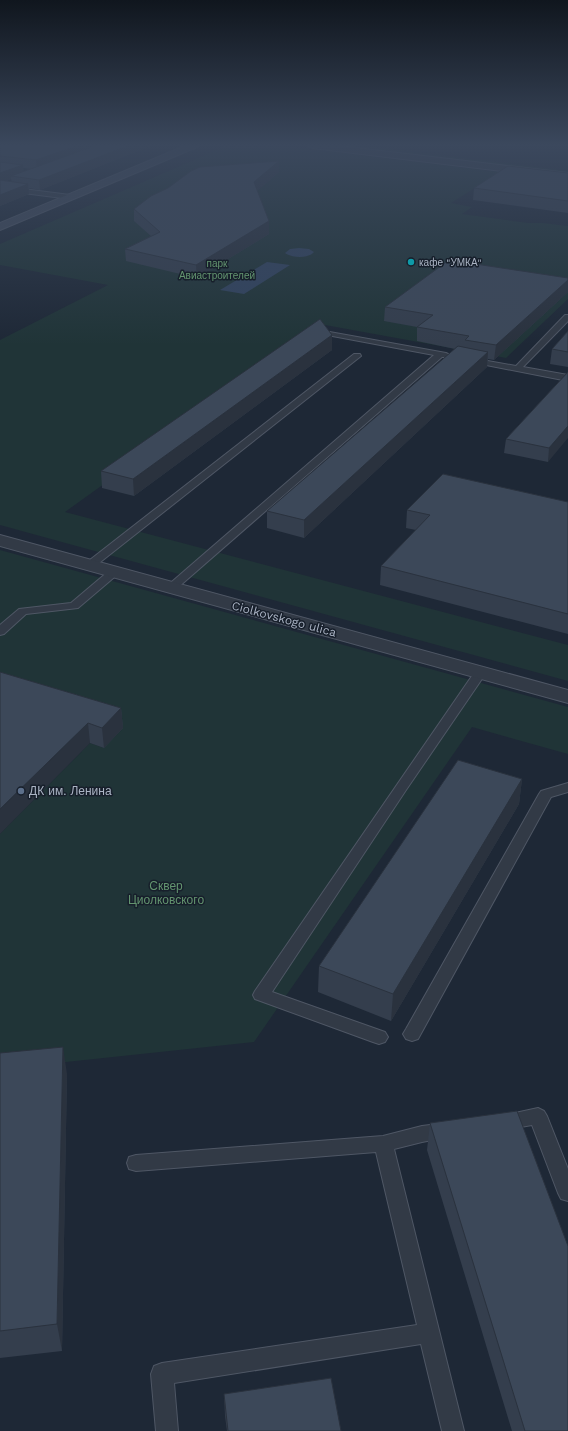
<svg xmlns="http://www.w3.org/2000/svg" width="568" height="1431" font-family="'Work Sans',sans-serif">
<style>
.green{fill:#203437}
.water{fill:#31435e}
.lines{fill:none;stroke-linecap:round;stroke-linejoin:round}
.service-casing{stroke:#4f5765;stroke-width:2}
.minor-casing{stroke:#4f5765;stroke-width:2}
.tertiary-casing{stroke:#4f5765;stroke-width:2}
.secondary-casing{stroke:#4f5765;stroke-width:2}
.service{fill:#323a46;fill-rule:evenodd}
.minor{fill:#323a46;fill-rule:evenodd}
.tertiary{fill:#323a46;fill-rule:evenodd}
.secondary{fill:#404959;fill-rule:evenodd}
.wall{fill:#343e4d;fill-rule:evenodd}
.shaded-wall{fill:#2a323e}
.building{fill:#3c4859;stroke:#2a323e}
.culture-dot{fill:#0f9aa8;stroke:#171f2b;stroke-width:1.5}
.service-dot{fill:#5c6f8a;stroke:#171f2b;stroke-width:1.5}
.labels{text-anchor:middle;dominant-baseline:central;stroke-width:3;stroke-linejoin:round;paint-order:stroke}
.far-poi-label{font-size:10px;fill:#abb4c4;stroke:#171f2b;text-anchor:start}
.far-park-label{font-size:10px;fill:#63946f;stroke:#171f2b}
.street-label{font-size:12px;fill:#abb4c4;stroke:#171f2b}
.poi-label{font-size:12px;fill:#abb4c4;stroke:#171f2b;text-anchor:start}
.park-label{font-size:12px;fill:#63946f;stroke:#171f2b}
</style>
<rect width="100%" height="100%" fill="#1e2836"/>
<!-- green -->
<path class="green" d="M275,145L500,172L451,203L472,207L462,214L528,223H543L568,226V299L506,358L325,325L65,512L568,645V681L0,525V340L108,285L0,265V244L224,147Z
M332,145H357L568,171V174Z
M0,550L568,707V754L472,727L254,1042L0,1069V834L90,743L104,748L0,691Z"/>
<!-- water -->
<path class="water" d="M299,248L309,249L314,252C308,259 292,258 285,253L290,249Z
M267,262L290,265L244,294L220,290Z"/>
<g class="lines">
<defs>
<path id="service" d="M0,186L70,195L73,197L70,199L0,190Z
M565,315H568V321L523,367L568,375V381L471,362L467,360L471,358L516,366Z
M324,331L446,353L450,355L446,357H442L175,590H167L165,588L167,586L434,355L327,335H324Z
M354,354H360L361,356L94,567H86L85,565L86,563Z
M114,569L118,570L120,572L118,574L78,608L26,614L4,634L0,635V625L19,609L71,603L110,570Z
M480,669L484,670L486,673L406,790L272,992L385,1032L388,1037L385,1042L379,1044L373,1042L255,999L253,995L255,991L476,670Z
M568,783V792L551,797L418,1039L412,1041L406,1039L403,1034L406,1029L539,794L541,791Z
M538,1108L544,1111L547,1116L568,1169V1201L561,1199L558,1193L532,1125L503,1130L496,1127L494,1122L496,1117Z
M446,1123L453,1126L455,1131L453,1136L422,1142L394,1149L464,1431H442L421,1344L174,1383L178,1431H156L151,1374L154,1366L162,1363L417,1325L376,1152L136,1171L129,1169L127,1163L129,1157L136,1155L383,1136L422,1126Z"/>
<path id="minor" d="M307,145H331L568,173V179L312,148Z"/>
<path id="tertiary" d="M0,535L568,690V703L0,546Z"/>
<path id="secondary" d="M187,145H199L197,147L0,230V223Z"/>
</defs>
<!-- service casing -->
<use href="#service" class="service-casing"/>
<!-- minor casing -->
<use href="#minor" class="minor-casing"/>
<!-- tertiary casing -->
<use href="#tertiary" class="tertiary-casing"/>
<!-- secondary casing -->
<use href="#secondary" class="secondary-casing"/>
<!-- service -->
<use href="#service" class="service"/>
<!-- minor -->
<use href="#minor" class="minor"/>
<!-- tertiary -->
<use href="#tertiary" class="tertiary"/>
<!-- secondary -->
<use href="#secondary" class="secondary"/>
</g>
<!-- wall -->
<path class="wall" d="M0,145H153L40,190L29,188V194L0,206ZM23,168L32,169L23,172ZM11,179L12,182L6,181Z
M222,145H276V146L225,149Z
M279,172L257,191L269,221V234L197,278L126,261L125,249L151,236L134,221V209Z
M568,173V213L473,200L474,188Z
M568,278V292L494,360L488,359L487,367L304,538L267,528V511L455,349L417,341V327L384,321L385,307Z
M568,331V367L550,364L552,349Z
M332,335V350L134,496L102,488L101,471Z
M568,372L548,462L504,453L506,439Z
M568,502V634L380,585L381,566L416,530L406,528L407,510Z
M0,672L121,708L123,728L104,748L90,743Z
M522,779L519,804L391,1021L318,992L319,966Z
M0,1053L67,1074L62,1351L0,1358Z
M430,1123L568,1431H512L427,1150Z
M224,1394L341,1431H227L225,1416Z"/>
<!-- shaded-wall -->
<path class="shaded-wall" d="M80,145H106L37,169L36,160Z
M130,145H153L40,190L39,180Z
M225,145H276V146L225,149Z
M279,161V172L254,194V182Z
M23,165L24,175L11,176V179L0,183V173Z
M28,184L29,194L0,206V195Z
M269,221V234L197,278L196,265Z
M568,280V292L494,360L496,345Z
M332,335V350L134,496L133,479Z
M488,352L487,367L304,538V520Z
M568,426V438L548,462L549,448Z
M121,708L123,728L104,748L102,728Z
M88,723L90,743L0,834V809Z
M522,779L519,804L391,1021L393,994Z
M63,1047L67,1074L62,1351L57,1324Z"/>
<!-- building -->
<path class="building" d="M0,145H80L36,160L0,156Z
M97,145H130L39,180L11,176Z
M279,161L254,182L269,221L196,265L125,249L160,232L134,209L151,196L168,188L191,171L200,167Z
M0,162L23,165L0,173Z
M508,166L568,173V201L474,188Z
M0,180L28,184L0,195Z
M449,260L568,278V280L496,345L465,340L469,336L417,327L433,315L385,307Z
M320,319L332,335L133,479L101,471Z
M568,331V352L552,349Z
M458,346L488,352L304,520L267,511Z
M568,372V426L549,448L506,439Z
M443,474L568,502V614L381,566L430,515L407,510Z
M0,672L121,708L102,728L88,723L0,809Z
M458,760L522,779L393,994L319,966Z
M63,1047L57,1324L0,1331V1053Z
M517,1111L568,1246V1431H525L430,1123Z
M331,1378L341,1431H228L224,1394Z"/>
<!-- sky -->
<linearGradient id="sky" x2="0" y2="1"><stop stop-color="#10161e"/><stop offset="0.42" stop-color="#3b485d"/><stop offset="1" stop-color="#3b485d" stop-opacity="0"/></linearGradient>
<rect width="568" height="345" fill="url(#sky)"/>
<!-- markers -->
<circle class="culture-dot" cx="411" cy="262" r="4"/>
<circle class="service-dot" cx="21" cy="791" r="4"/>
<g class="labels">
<!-- far-poi labels -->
<g class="far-poi-label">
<text x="419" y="262">кафе "УМКА"</text>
</g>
<!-- far-park labels -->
<g class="far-park-label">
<text x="217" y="263">парк<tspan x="217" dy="12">Авиастроителей</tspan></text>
</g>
<!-- street labels -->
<g class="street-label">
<text transform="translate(284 619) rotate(15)">Ciolkovskogo ulica</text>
</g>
<!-- poi labels -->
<g class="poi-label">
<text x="29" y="791">ДК им. Ленина</text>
</g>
<!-- park labels -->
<g class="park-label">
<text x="166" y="886">Сквер<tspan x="166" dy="14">Циолковского</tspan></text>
</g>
</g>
</svg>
